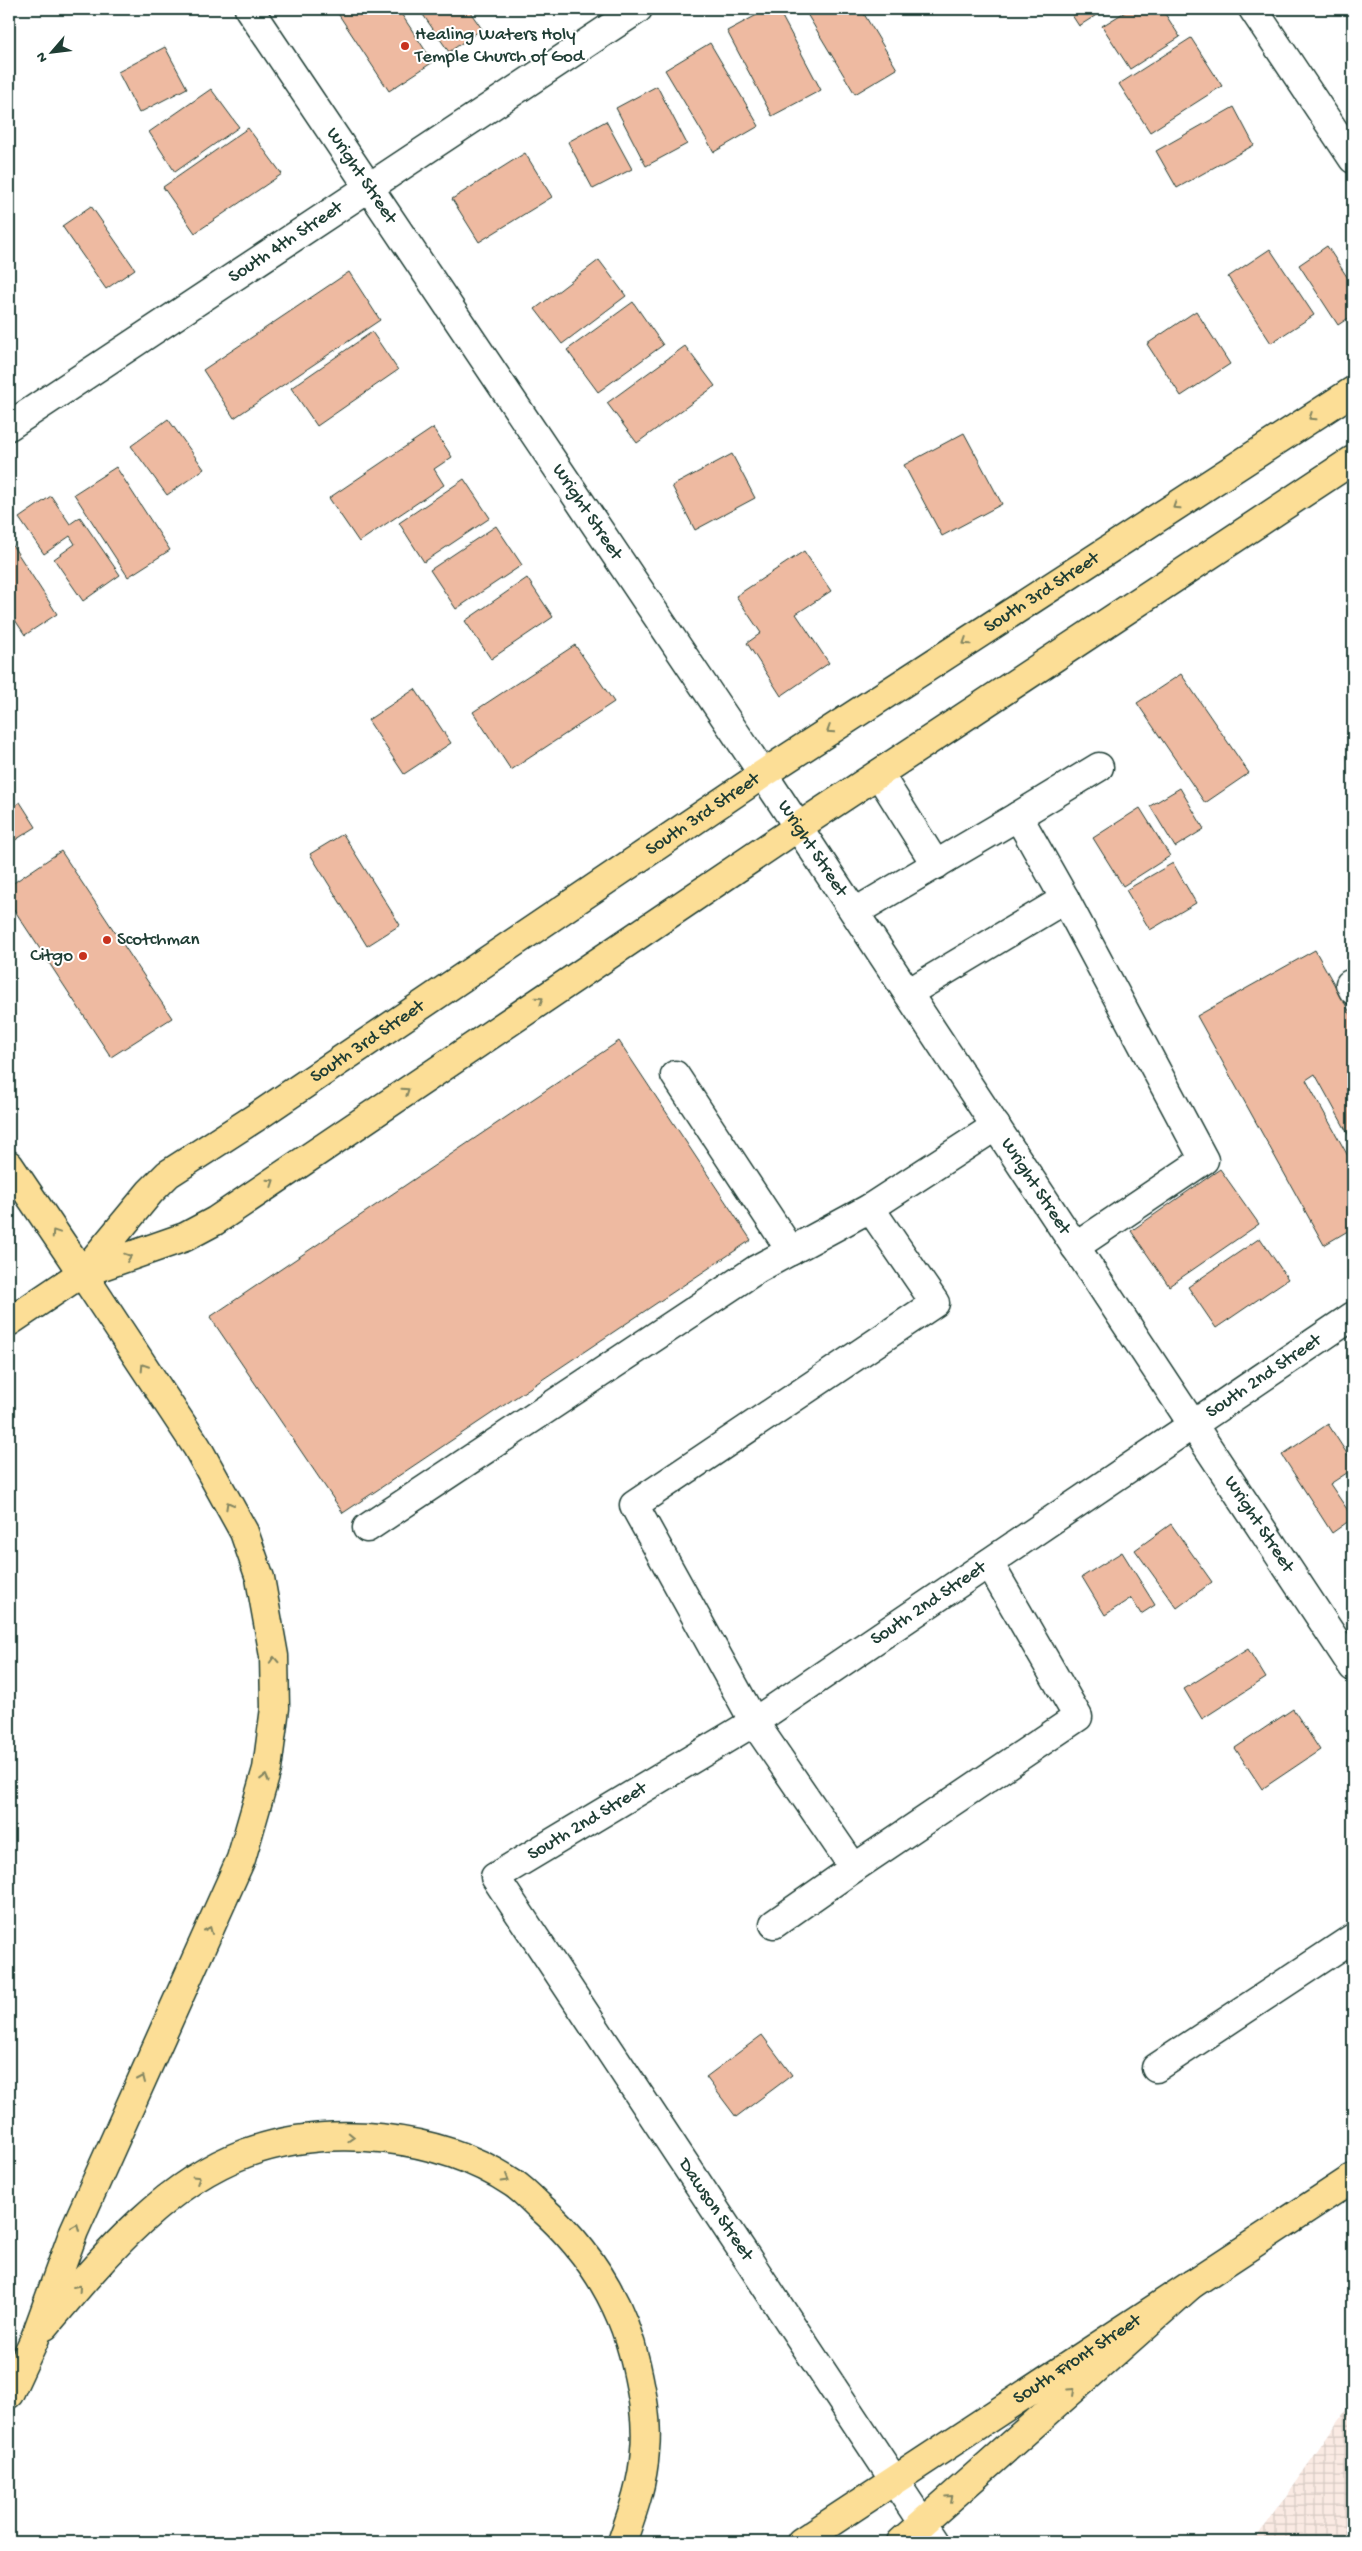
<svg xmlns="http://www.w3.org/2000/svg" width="1362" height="2551" font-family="'Gochi Hand',sans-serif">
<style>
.industrial{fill:url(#industrial-grid)}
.building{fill:#eebaa1;stroke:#1f3d34}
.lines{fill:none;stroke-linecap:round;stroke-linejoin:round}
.minor-casing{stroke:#1f3d34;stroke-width:31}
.major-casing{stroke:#1f3d34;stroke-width:31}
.highway-casing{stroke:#1f3d34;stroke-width:31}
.minor{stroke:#fff;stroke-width:28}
.major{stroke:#fcde96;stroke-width:28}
.highway{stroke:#fcde96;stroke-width:28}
.oneway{stroke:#828560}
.poi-dot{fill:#c8321e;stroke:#fff;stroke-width:2}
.labels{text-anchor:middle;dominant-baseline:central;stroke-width:4;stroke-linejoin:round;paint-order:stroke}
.poi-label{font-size:19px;fill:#1f3d34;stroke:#fff;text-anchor:start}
.street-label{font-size:19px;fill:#1f3d34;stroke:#fff}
</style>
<defs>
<pattern id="industrial-grid" width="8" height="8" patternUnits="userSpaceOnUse" patternTransform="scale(1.25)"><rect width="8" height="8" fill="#faeae3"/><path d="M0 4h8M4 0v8" fill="none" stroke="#d6cac3"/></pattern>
</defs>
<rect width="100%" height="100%" fill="#fff"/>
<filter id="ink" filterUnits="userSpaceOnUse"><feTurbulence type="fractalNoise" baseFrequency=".02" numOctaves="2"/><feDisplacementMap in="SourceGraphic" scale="10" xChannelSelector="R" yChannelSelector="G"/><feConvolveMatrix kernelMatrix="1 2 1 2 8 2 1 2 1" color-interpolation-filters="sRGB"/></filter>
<g filter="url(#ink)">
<!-- industrial -->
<path class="industrial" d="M1353,2400V2542H1254Z"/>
<!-- building -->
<path class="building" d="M335,9H398L433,62L389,91Z
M419,9H468L482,29L449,52Z
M768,9H778L821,90L772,116L727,31Z
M804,9H861L897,69L855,94Z
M1068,9H1106L1079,26Z
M1130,9H1162L1180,37L1130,69L1102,26Z
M1191,38L1222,86L1150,132L1119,84Z
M710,43L759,126L714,152L665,70Z
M165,47L187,88L139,113L118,72Z
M657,86L687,144L646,166L616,108Z
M211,89L239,127L175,172L149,132Z
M1234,107L1254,145L1177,188L1156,151Z
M606,121L632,169L593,189L568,142Z
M248,128L282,174L195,233L163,187Z
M525,153L552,197L479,242L452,199Z
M91,206L135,269L106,289L62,226Z
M1327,246L1353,286V315L1338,325L1299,265Z
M1270,249L1314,315L1271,343L1228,277Z
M599,260L626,296L562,344L535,309Z
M349,272L380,320L234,418L203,370Z
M633,302L663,345L598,392L567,350Z
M1196,311L1230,364L1181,396L1147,344Z
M372,332L398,370L317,426L291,388Z
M685,346L715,386L637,443L607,403Z
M168,419L204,469L167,495L131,446Z
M433,428L452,457L434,469L444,485L359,542L329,498Z
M964,433L1002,504L942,536L904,465Z
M732,454L755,498L695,530L672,486Z
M116,467L170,550L128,577L74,494Z
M464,479L490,518L424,562L399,523Z
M51,496L70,524L80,517L120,575L83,601L54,559L75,544L70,536L44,554L19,518Z
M496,526L522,565L456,609L430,570Z
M9,540L57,614L25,635L9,611Z
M804,551L831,591L796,614L829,663L781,696L747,643L761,633L736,596Z
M527,578L553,617L491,659L465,621Z
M575,645L614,702L511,770L473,712Z
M1181,674L1249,773L1205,803L1137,703Z
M415,689L451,743L404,774L368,720Z
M1180,788L1204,829L1175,847L1150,806Z
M20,802L36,827L9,844V810Z
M1140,808L1170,856L1123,886L1093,838Z
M343,834L400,925L367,946L310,854Z
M61,851L172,1018L111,1057L9,902V886Z
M1173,863L1196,903L1150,930L1126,890Z
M1315,950L1353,1018V1143L1315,1074L1306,1080L1353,1165V1228L1324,1245L1197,1016Z
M619,1041L751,1240L343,1513L210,1317Z
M1220,1169L1259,1224L1169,1286L1131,1231Z
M1260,1238L1288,1279L1216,1328L1188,1287Z
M1328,1424L1353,1463V1469L1330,1484L1353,1518L1332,1533L1282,1455Z
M1171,1524L1212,1582L1177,1608L1135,1550Z
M1122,1552L1155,1605L1141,1614L1131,1598L1105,1615L1082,1577Z
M1248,1649L1266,1678L1202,1719L1184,1689Z
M1293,1709L1320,1750L1262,1789L1235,1748Z
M762,2035L792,2075L736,2117L706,2077Z"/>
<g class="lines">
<defs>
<g id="minor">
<path id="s1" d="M249,9L763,774L1353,1667"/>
<path d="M1253,9L1353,159"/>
<path id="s2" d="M9,426L638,9"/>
<path d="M879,774L936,865"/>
<path d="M1018,816L1099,767"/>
<path d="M1065,899L1204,1160L1075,1247"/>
<path d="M855,912L1018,816L1065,899L908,993"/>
<path d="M1350,984L1353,990"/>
<path d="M675,1075L791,1251"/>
<path d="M870,1208L935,1303L634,1505L754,1722L854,1868L1078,1717L989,1563"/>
<path d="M367,1528L757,1269L870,1208L996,1126"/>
<path d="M774,1924L854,1868"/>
<path d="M1156,2068L1353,1938"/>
<path id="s3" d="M935,2542L495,1877L754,1722L1353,1316"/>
</g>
<g id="major">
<path d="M9,1165L82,1273"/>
<path id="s4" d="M801,2542L1353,2178"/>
</g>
<g id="highway">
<path id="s5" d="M83,1273L150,1192L168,1174L258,1116L763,774L1353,391"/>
<path d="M9,1322L82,1273L185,1237L215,1221L798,827L1353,460"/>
<path d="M45,2326C101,2260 162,2184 246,2153C329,2123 439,2134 513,2183C522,2189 530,2197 538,2205C587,2248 622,2301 636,2365C642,2392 648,2422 645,2450C643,2483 633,2511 622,2542"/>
<path d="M9,2394L35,2338L74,2231L241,1859L267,1769L275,1708L274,1656L260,1578L244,1532L197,1447L82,1273"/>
<path d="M901,2542L1192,2284"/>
</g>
</defs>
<!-- minor casing -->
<use href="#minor" class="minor-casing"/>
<!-- major casing -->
<use href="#major" class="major-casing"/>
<!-- highway casing -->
<use href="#highway" class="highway-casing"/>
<!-- minor -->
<use href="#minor" class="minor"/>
<!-- major -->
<use href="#major" class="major"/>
<!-- highway -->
<use href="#highway" class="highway"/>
</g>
<!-- one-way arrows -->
<defs><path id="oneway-chevron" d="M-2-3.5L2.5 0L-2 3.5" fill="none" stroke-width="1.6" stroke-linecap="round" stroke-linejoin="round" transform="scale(1.25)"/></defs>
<g class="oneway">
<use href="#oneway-chevron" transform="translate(1312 417) rotate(147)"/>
<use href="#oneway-chevron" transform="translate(1176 506) rotate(147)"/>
<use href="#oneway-chevron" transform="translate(966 642) rotate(147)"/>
<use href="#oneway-chevron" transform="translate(830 730) rotate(147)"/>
<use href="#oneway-chevron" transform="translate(540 1000) rotate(-34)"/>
<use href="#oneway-chevron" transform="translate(406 1091) rotate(-34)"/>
<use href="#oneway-chevron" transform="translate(271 1182) rotate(-34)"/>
<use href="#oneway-chevron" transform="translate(55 1233) rotate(-124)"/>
<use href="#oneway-chevron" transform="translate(128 1257) rotate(-19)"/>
<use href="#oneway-chevron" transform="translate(144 1367) rotate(-123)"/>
<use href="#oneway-chevron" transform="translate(229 1505) rotate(-119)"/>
<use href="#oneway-chevron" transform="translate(274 1660) rotate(-93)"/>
<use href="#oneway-chevron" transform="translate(265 1778) rotate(-76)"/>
<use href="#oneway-chevron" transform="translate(209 1930) rotate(-66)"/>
<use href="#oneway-chevron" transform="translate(142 2079) rotate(-66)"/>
<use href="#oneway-chevron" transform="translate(351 2137) rotate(2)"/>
<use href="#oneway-chevron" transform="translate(197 2179) rotate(-32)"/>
<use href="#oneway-chevron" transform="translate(506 2179) rotate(30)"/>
<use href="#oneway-chevron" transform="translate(76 2227) rotate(-67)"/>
<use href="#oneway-chevron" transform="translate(78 2288) rotate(-49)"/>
<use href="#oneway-chevron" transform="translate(1072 2391) rotate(-42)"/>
<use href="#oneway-chevron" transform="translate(950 2498) rotate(-42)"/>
</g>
</g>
<!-- markers -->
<g class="poi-dot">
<circle cx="405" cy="46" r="5"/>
<circle cx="107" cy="940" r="5"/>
<circle cx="83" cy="956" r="5"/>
</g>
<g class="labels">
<!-- poi labels -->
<g class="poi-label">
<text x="415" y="35">Healing Waters Holy<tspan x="415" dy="22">Temple Church of God</tspan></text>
<text x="117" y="940">Scotchman</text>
<text x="73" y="956" text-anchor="end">Citgo</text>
</g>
<!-- street labels -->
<g class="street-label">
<text stroke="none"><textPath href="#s1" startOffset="201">Wright Street</textPath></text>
<text stroke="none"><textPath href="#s2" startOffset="332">South 4th Street</textPath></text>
<text stroke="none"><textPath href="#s1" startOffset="606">Wright Street</textPath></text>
<text stroke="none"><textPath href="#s5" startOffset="1180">South 3rd Street</textPath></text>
<text stroke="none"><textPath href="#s5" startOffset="775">South 3rd Street</textPath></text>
<text stroke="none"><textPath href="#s1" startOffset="1011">Wright Street</textPath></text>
<text stroke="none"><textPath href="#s5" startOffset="370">South 3rd Street</textPath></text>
<text stroke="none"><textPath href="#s1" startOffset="1416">Wright Street</textPath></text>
<text stroke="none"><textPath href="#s3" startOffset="1715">South 2nd Street</textPath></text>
<text stroke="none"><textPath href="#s1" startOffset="1821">Wright Street</textPath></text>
<text stroke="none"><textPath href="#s3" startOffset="1310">South 2nd Street</textPath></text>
<text stroke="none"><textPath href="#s3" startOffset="905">South 2nd Street</textPath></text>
<text transform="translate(715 2210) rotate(56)">Dawson Street</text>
<text stroke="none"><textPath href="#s4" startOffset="331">South Front Street</textPath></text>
</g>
</g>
<!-- margin -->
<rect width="1362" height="2551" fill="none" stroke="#fff" stroke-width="30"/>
<rect x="15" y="15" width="1332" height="2521" fill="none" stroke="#1f3d34" stroke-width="2" filter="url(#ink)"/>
<!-- north arrow -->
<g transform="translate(52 52) rotate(242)" stroke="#ffffff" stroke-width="4" paint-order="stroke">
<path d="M0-4L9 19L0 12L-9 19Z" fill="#1f3d34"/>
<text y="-8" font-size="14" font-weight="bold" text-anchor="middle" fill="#1f3d34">N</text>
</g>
</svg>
